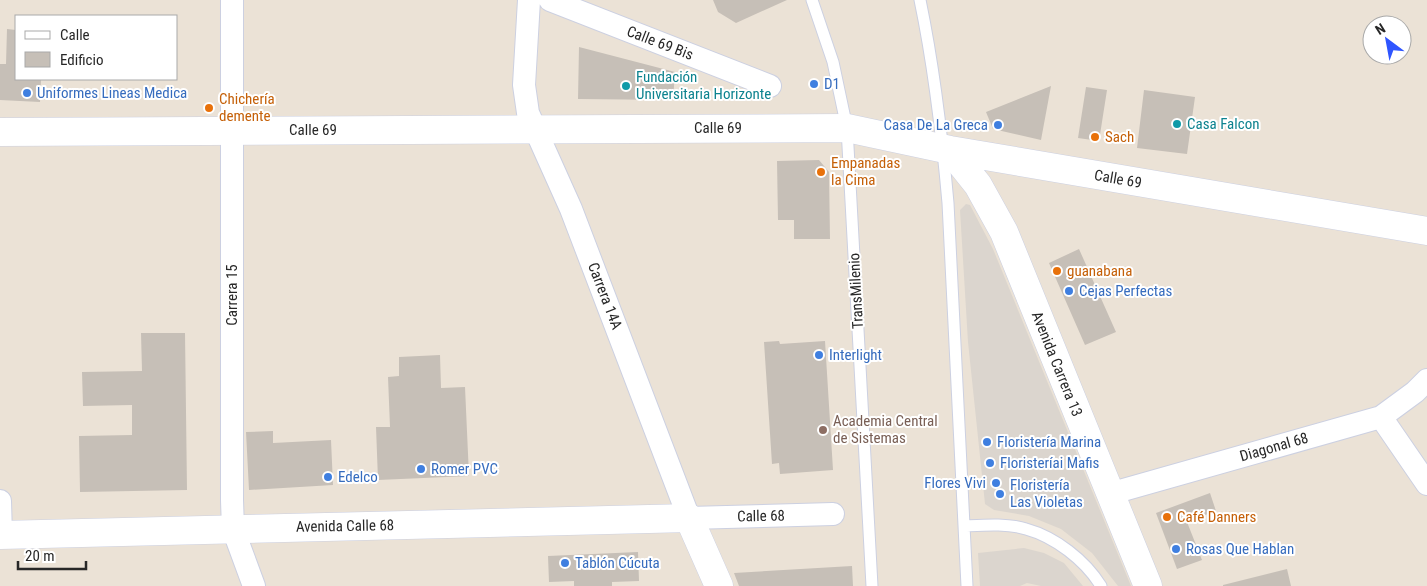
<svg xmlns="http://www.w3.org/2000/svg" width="1427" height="586" font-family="'Roboto Condensed',sans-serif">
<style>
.plaza{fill:#dbd5ce}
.building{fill:#c6bfb7}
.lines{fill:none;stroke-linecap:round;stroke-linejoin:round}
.lane-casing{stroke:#ccd0e1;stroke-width:13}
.street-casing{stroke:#ccd0e1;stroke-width:24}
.secondary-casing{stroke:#ccd0e1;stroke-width:29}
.lane{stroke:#fff;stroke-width:11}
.street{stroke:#fff;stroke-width:22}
.secondary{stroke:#fff;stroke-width:28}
.shop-dot{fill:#3f7fe0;stroke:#fff;stroke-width:2}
.culture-dot{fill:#0f9aa8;stroke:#fff;stroke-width:2}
.food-dot{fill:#e8710a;stroke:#fff;stroke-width:2}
.education-dot{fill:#8d6e63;stroke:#fff;stroke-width:2}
.labels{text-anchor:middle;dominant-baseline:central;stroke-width:4;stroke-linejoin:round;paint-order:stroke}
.street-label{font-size:15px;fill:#272727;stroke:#fff}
.culture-label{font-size:15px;fill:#0d838f;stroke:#fff;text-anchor:start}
.shop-label{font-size:15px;fill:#366cbe;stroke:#fff;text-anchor:start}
.food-label{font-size:15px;fill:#c56008;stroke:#fff;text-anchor:start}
.education-label{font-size:15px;fill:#785e54;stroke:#fff;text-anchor:start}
</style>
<rect width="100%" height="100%" fill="#ebe2d6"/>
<!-- plaza -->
<path class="plaza" d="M966,204L970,205L993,249L1131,586H1118L1092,553L1061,529L1029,516L994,510L985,504L968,342L960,210Z
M1024,548L1044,553L1064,563L1083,586H1041L1027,583L1020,586H980L978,553Z"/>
<!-- building -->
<path class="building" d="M713,0H787L736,23L718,12Z
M7,29L16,30V79H41L40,102L0,100V64H6Z
M579,47L675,72L673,100L578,99Z
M1051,86L1041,140L993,129L986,112Z
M1086,87L1107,90L1099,141L1078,138Z
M1144,90L1195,97L1187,154L1137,148Z
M819,160L829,172L830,239H794V220H778L777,161Z
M1079,249L1116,332L1085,345L1049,263Z
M141,333H185L187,490L80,492L79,436L132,435V405L83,406L82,372L142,371Z
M779,341L780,344L825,341L833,470L780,474L779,463L772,464L764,342Z
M440,355L441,388L465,387L469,476L378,480L376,427H390L388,377L399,376V357Z
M273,431V443L331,440L333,485L249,490L246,432Z
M1210,493L1216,511L1187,522L1202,560L1177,569L1156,513Z
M638,552L639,581L612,582V586H574V581L549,582L548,556Z
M852,566L853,586H739L734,573Z
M1287,569L1291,586H1223V585Z"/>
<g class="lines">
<defs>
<path id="lane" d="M812,0L833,62L847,128L872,586
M920,0C934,67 942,135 948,203L967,586
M964,526C984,525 1007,523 1026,529C1055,537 1085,560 1101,586"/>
<path id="street" d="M232,0V500L233,529L254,586
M529,0L524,85L528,113L571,209L689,518L833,514
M550,0L770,86
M1381,417L1427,484
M1109,494L1381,417L1415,392L1427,380
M0,501L1,535"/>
<path id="secondary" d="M0,132L847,128L950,150L1427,231
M950,150L978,185L1004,232L1148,586
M0,535L689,518L719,586"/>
</defs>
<!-- lane casing -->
<use href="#lane" class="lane-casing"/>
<!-- street casing -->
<use href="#street" class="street-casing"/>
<!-- secondary casing -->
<use href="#secondary" class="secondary-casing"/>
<!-- lane -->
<use href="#lane" class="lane"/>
<!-- street -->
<use href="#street" class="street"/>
<!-- secondary -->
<use href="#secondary" class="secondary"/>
</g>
<!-- markers -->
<g class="shop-dot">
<circle cx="814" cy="84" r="5"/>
<circle cx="27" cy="93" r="5"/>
<circle cx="998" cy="125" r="5"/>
<circle cx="1069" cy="291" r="5"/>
<circle cx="819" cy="355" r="5"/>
<circle cx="987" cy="442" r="5"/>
<circle cx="990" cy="463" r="5"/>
<circle cx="421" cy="469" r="5"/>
<circle cx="328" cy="477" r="5"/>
<circle cx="996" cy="483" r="5"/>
<circle cx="1000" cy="494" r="5"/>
<circle cx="1176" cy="549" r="5"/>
<circle cx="565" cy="563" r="5"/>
</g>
<g class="culture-dot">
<circle cx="626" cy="86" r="5"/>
<circle cx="1177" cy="124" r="5"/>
</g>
<g class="food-dot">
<circle cx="209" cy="108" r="5"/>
<circle cx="1095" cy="137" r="5"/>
<circle cx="821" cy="172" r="5"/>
<circle cx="1057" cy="271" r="5"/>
<circle cx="1167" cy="517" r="5"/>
</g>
<circle class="education-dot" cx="823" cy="430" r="5"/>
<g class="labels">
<!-- street labels -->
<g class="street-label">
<text transform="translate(660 43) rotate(21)">Calle 69 Bis</text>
<text x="718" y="128">Calle 69</text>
<text x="313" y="130">Calle 69</text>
<text transform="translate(1118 179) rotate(10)">Calle 69</text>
<text transform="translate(856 291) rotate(-93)">TransMilenio</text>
<text transform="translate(232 295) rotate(-90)">Carrera 15</text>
<text transform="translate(605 296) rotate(69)">Carrera 14A</text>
<text transform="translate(1057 364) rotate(68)">Avenida Carrera 13</text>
<text transform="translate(1274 447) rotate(-16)">Diagonal 68</text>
<text transform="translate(761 516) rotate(-1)">Calle 68</text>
<text transform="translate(345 526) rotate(-1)">Avenida Calle 68</text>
</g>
<!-- culture labels -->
<g class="culture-label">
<text x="636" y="77">Fundación<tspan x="636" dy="17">Universitaria Horizonte</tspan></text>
<text x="1187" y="124">Casa Falcon</text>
</g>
<!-- shop labels -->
<g class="shop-label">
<text x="824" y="84">D1</text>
<text x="37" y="93">Uniformes Lineas Medica</text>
<text x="988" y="125" text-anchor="end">Casa De La Greca</text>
<text x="1079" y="291">Cejas Perfectas</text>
<text x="829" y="355">Interlight</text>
<text x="997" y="442">Floristería Marina</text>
<text x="1000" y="463">Floristeríai Mafis</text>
<text x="431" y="469">Romer PVC</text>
<text x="338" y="477">Edelco</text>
<text x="986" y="483" text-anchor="end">Flores Vivi</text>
<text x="1010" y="485">Floristería<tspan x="1010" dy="17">Las Violetas</tspan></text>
<text x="1186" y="549">Rosas Que Hablan</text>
<text x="575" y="563">Tablón Cúcuta</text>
</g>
<!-- food labels -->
<g class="food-label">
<text x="219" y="99">Chichería<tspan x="219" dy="17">demente</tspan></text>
<text x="1105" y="137">Sach</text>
<text x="831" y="163">Empanadas<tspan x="831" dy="17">la Cima</tspan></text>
<text x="1067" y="271">guanabana</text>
<text x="1177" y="517">Café Danners</text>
</g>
<!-- education labels -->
<g class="education-label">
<text x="833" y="421">Academia Central<tspan x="833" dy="17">de Sistemas</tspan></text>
</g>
</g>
<!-- legend -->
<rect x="15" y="15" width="162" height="65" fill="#ffffff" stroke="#a9a9a9"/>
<rect x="25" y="31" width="25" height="8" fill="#ffffff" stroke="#a9a9a9"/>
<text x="60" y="40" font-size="15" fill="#272727">Calle</text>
<rect x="25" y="52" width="25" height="15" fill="#c6bfb7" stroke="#a9a9a9"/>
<text x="60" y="65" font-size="15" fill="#272727">Edificio</text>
<!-- north arrow -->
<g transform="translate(1387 40) rotate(328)"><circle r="24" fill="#ffffff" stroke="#a9a9a9"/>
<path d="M0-4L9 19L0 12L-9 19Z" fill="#2f55ff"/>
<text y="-8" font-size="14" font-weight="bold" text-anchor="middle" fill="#272727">N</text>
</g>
<!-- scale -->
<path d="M18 561v8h68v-8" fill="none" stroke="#272727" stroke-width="2.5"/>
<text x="25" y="561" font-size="15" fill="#272727" stroke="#ffffff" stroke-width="4" paint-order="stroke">20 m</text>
</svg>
